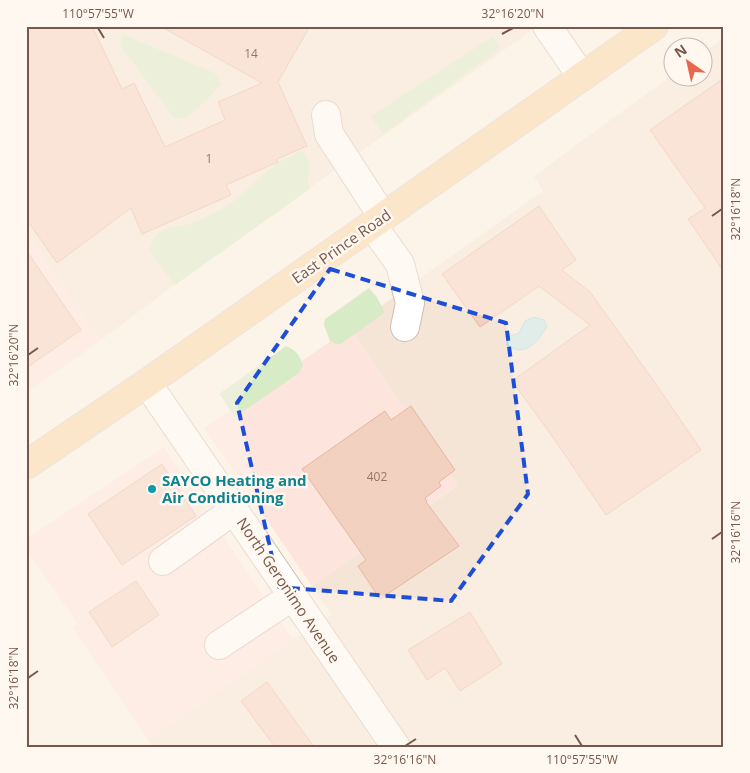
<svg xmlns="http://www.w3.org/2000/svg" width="750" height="773" font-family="'Open Sans',sans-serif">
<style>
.residential{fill:#f5e5d7}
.commercial{fill:#fde4dd}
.green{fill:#d8ebc7}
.water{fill:#bde4e7;stroke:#a3d5d9}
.building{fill:#f3d1c0;stroke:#e6b6a0}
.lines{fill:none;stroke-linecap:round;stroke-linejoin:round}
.minor-casing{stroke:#d2bdb1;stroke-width:30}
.major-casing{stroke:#d9d0cd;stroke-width:30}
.minor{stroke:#fff;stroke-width:28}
.major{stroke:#fbd4a2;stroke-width:28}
.marked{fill:none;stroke:#1d4ed8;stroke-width:4;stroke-dasharray:10 6;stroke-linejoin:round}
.ticks{fill:none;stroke:#78584c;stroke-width:2}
.culture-dot{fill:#0f9aa8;stroke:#fff8f0;stroke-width:2}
.labels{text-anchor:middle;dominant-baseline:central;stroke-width:5;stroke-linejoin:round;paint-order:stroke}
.number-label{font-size:12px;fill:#977669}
.street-label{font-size:15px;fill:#78584c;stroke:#fff8f0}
.culture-label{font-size:15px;font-weight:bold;fill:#0d838f;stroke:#fff8f0;text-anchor:start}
.neatline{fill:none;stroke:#78584c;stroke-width:2}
.ticks-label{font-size:12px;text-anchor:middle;fill:#78584c}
</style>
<rect width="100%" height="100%" fill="#fdf4e9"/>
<!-- residential -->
<path class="residential" d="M26,26H538L197,268L100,341L26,232Z
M723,38L724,747H153L148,740L331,614L312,586L457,486L350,328L543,191L534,176L672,75V78H702L703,53Z"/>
<!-- commercial -->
<path class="commercial" d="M26,232L100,341L26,393Z
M350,328L458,485L312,586L204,428Z
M164,447L293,640L148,740L73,628L77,623L26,549V539Z"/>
<!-- green -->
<path class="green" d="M122,34L215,73L221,84L206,101L185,119L174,118L120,45Z
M492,37L501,48L383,134L371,116Z
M302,150C316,168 304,172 310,189L175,285L150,251C156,220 178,231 201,219C211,214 222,210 231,203C248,191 261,174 278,163C285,158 294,154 302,150Z
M369,288L376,296L385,312L341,344H336L330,341L324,325L325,319Z
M286,346C297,351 298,353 303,365L299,373L235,417L219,394Z"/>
<!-- water -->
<path class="water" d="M534,317L544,320L547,326C541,337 529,354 514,349C512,348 509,346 507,345V337L519,333L525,321Z"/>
<!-- building -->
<path class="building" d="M26,26H92L122,89L134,83L165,147L225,120L218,102L262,83L160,26H310L278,82L307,146L277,159L278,162L226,185L231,195L142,234L131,208L57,263L26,219Z
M724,78V272L688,219L705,208L650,130Z
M539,206L576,260L562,270L590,292L651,377L701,450L606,515L552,436L512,381L590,325L539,286L480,327L442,274Z
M26,250L81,330L26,368Z
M411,406L455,470L439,482L441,486L425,498L427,501L426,502L459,546L380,599L358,566L366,560L302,469L385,411L391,420Z
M162,464L196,516L122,565L88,514Z
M136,581L159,615L112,647L89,612Z
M470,612L502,664L460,691L445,668L427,680L408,650Z
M267,682L314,747H275L241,701Z"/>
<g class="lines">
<defs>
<path id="minor" d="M547,26L582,77
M326,115L329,134L383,217
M372,225L400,264L410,303L405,327
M147,383L396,747
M163,561L234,510
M219,645L293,596"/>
<path id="major" d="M26,465L147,383L654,26"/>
</defs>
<!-- minor casing -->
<use href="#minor" class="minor-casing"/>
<!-- major casing -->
<use href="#major" class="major-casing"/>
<!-- minor -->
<use href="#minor" class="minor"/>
<!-- major -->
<use href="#major" class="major"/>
</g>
<!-- marked area -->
<path d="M0 0H750V773H0ZM330,269L506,323L528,494L451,601L279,587L237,403Z" fill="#fdf4e9" fill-opacity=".55" fill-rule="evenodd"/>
<path class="marked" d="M330,269L506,323L528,494L451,601L279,587L237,403Z"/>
<!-- ticks -->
<path class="ticks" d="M98,28L104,38M502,34L513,28M712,216L722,209M28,355L38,348M712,539L722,532M28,678L38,671M575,735L582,746M405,746L416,739"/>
<!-- markers -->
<circle class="culture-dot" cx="152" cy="489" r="5"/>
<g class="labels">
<!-- number labels -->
<g class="number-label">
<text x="251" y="53">14</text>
<text x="209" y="158">1</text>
<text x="377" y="476">402</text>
</g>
<!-- street labels -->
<g class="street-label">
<text transform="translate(341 246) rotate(-35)">East Prince Road</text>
<text transform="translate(289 590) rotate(56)">North Geronimo Avenue</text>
</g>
<!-- culture labels -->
<g class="culture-label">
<text x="162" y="480">SAYCO Heating and<tspan x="162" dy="17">Air Conditioning</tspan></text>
</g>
</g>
<!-- border -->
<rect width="750" height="773" fill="none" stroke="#fff8f0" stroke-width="55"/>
<!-- north arrow -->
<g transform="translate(688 62) rotate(326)"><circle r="24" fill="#fff8f0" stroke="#c9b8ae"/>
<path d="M0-4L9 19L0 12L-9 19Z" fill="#e8654e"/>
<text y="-8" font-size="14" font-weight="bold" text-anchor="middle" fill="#78584c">N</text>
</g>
<rect x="28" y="28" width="694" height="718" class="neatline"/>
<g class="ticks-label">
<text x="98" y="18">110°57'55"W</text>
<text x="513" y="18">32°16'20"N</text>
<text transform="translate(736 209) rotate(-90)" y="4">32°16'18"N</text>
<text transform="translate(14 355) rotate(-90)" y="4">32°16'20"N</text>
<text transform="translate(736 532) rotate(-90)" y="4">32°16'16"N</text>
<text transform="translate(14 678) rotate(-90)" y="4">32°16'18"N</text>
<text x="405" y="764">32°16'16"N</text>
<text x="582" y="764">110°57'55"W</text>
</g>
</svg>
